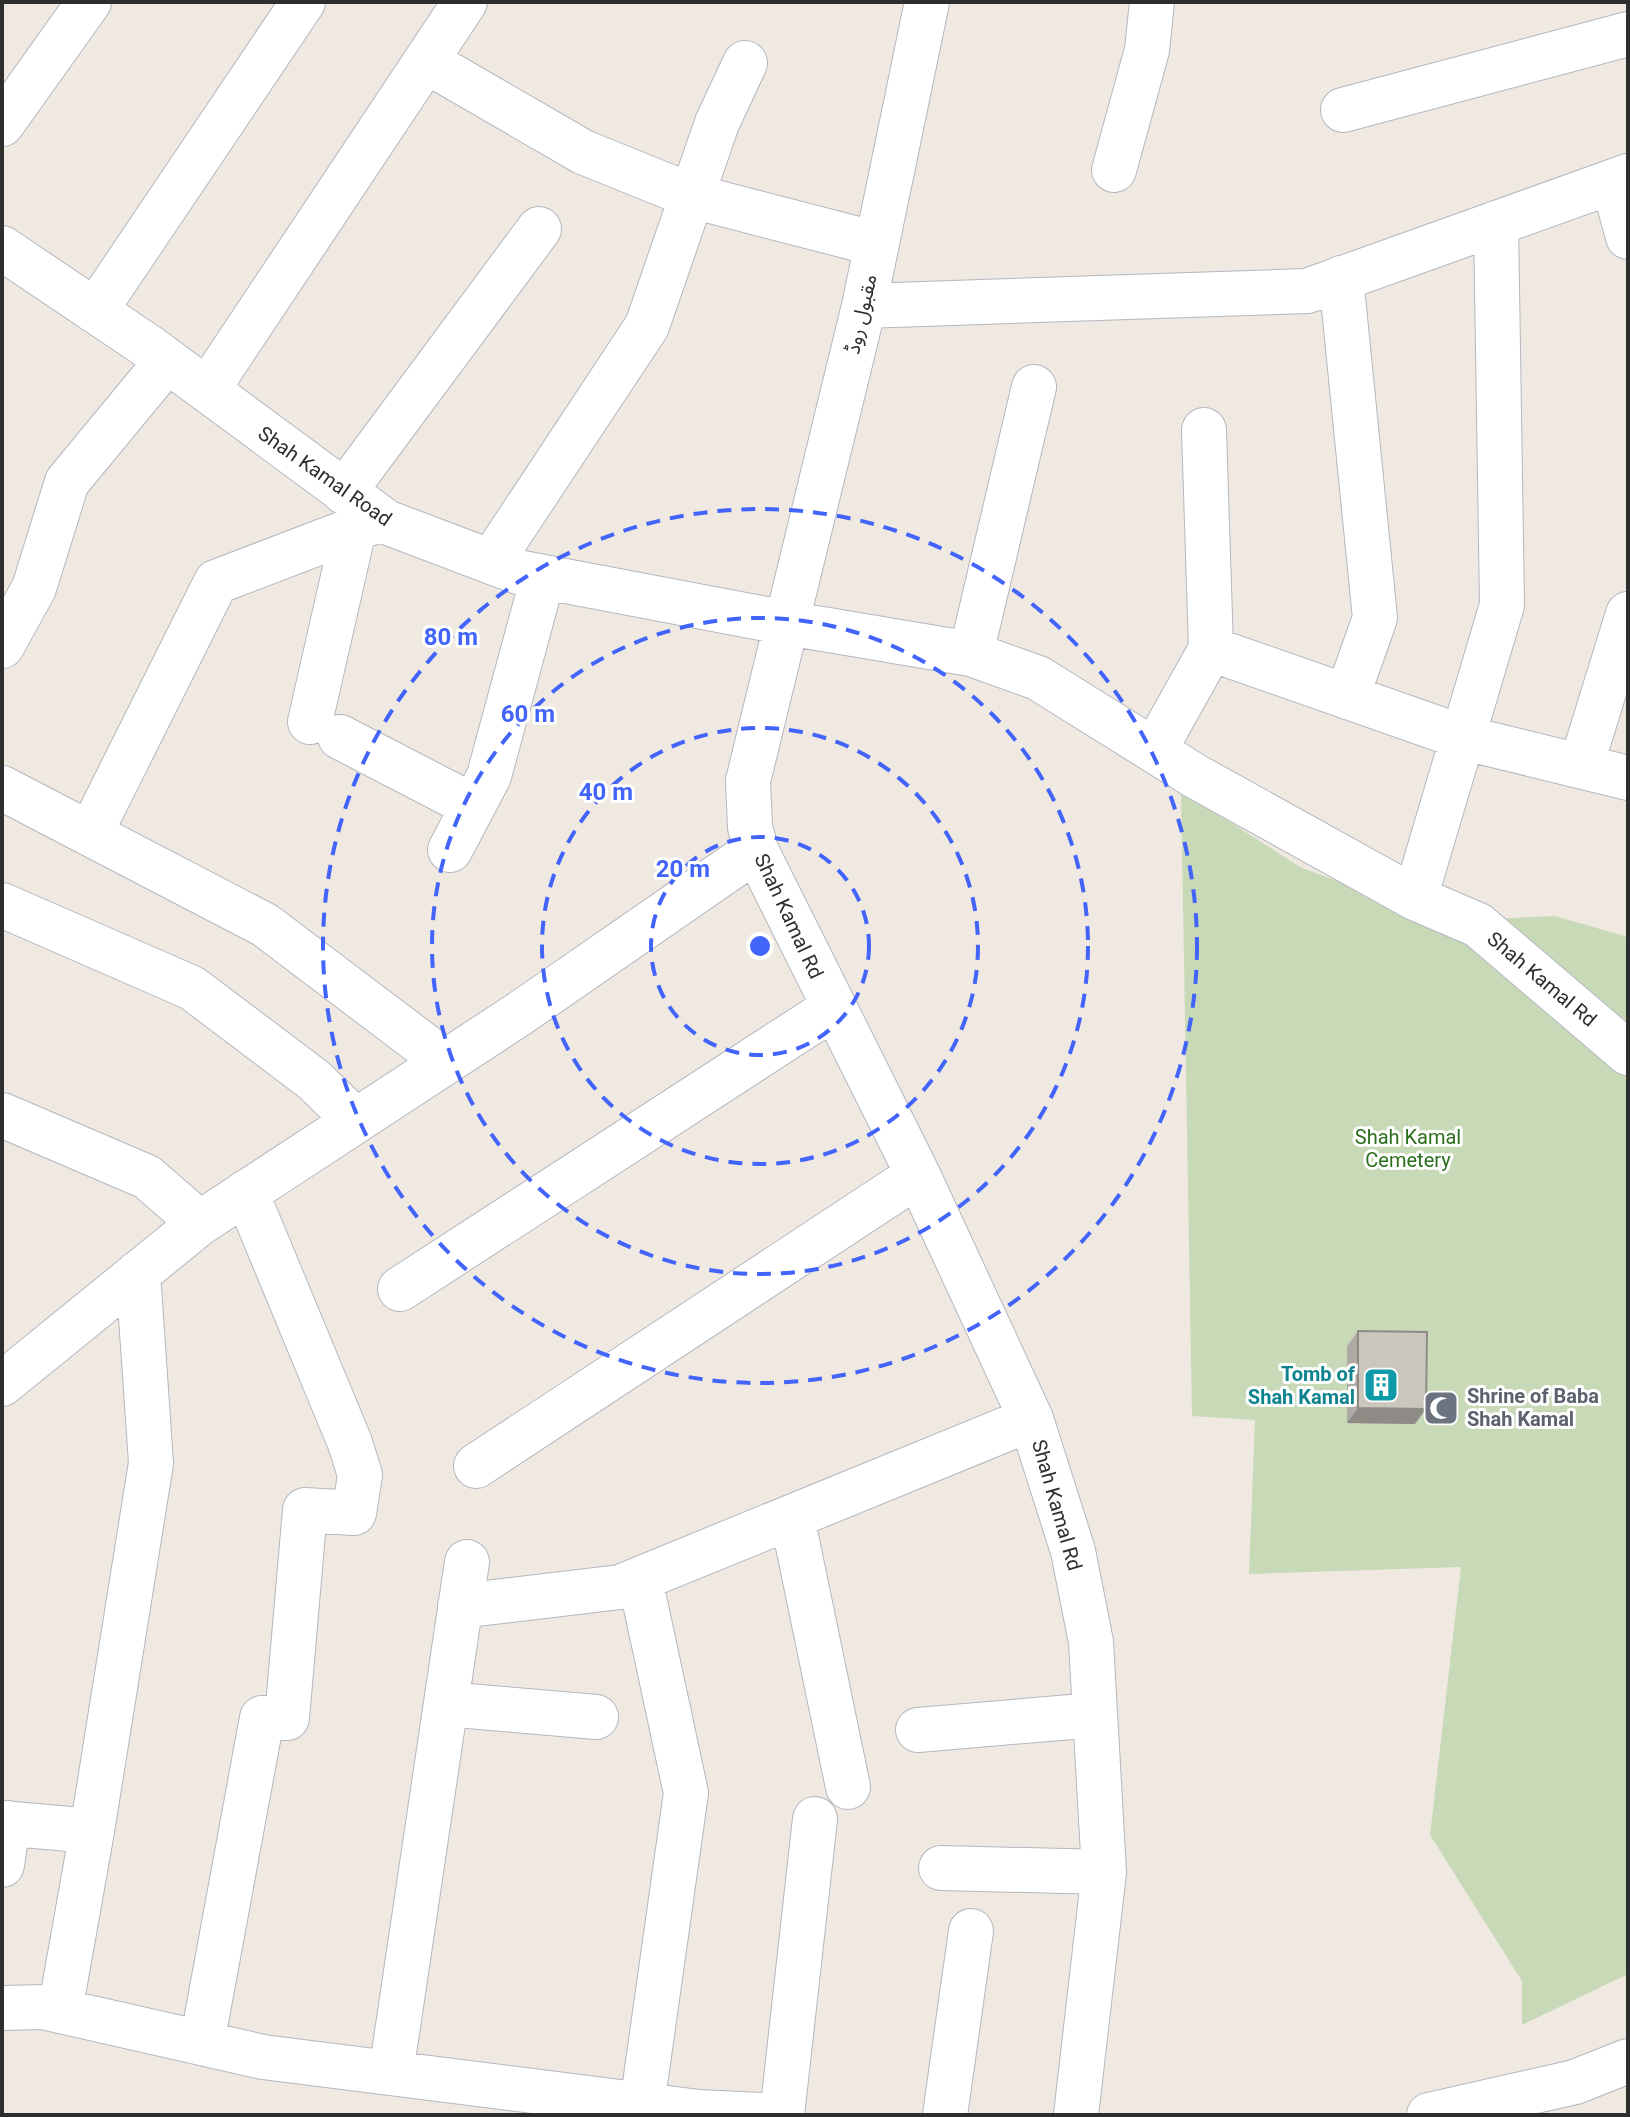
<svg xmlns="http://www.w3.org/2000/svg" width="1630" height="2117" font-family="Roboto,'Noto Sans Arabic',sans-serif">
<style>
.cemetery{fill:#c8d9b8}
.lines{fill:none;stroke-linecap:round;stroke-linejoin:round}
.minor-casing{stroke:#b4b7c1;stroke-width:46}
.minor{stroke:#fff;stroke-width:44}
.wall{fill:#afaba4}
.shaded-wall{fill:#8e8b86}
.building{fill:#cbc7bf;stroke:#8e8b86;stroke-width:2}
.ring{fill:none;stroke:#4264fb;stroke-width:4;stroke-dasharray:14 10}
.labels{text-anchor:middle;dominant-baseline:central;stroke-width:6;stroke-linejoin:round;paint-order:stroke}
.street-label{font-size:20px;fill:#2e2e2e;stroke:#fff}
.park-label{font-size:20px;fill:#2c6e1b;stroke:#fff}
.culture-label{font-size:20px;font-weight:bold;fill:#0d838f;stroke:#fff;text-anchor:end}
.worship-label{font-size:20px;font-weight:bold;fill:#5b616d;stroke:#fff;text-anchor:start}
.centre{fill:#4264fb;stroke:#fff;stroke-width:4}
.ring-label{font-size:24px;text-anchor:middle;font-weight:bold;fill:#4264fb;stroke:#fff;stroke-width:6;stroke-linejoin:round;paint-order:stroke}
</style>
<rect width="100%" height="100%" fill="#efe9e1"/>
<!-- cemetery -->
<path class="cemetery" d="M1181,790L1300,867L1414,910L1447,921L1555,916L1628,937V1974L1522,2025V1981L1430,1835L1461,1567L1249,1574L1255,1420L1192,1416Z"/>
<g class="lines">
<defs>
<path id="minor" d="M927,2L864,306L748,781L750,827L756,850L918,1175L1031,1419L1073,1551L1091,1642L1104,1872L1076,2115
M426,61L583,152L692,196L877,244
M1343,110L1628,34
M2,124L89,2
M1114,170L1147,50L1152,2
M1613,182L1628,237
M2,248L149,347L386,522L518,572L787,623L971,654L1038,678L1195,776L1415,898L1478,925L1628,1053
M1341,278L1375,618L1347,697
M864,306L1307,291L1628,176
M95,311L303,2
M207,390L465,2
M344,492L539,229
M491,562L647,326L717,123L745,63
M2,646L34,588L67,482L167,361
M1211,649L1465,738L1628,778
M971,654L1034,387
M310,722L354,529
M340,737L473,806
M1155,749L1211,649L1204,430
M1581,766L1628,614
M2,788L265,925L446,1062
M90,834L216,582L381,519
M450,850L489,776L543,577
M1415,898L1502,605L1496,223
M2,905L192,988L314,1080L356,1121
M2,1115L147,1177L200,1223
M400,1289L833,1008
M2,1384L200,1223L519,1014L756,850
M476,1466L918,1175
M792,1517L848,1787
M640,1579L686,1793L642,2105
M460,1606L620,1587L1031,1419
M446,1704L596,1717
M918,1730L1095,1715
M2,1823L92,1831
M2,1865L8,1823
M941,1868L1104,1872
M2,2008L43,2007L263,2057L699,2112L761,2115
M60,2011L92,1831L151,1463L138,1273
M202,2043L262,1718H287L305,1510L354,1513L360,1475L350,1443L246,1192
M391,2073L467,1562
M782,2115L815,1819
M945,2115L971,1931
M1429,2115L1575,2082L1628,2061"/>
</defs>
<!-- minor casing -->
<use href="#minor" class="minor-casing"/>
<!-- minor -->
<use href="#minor" class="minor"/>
</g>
<!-- wall -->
<path class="wall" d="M1358,1331L1415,1424L1347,1423V1346Z"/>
<!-- shaded-wall -->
<path class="shaded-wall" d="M1358,1408L1426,1409L1415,1424L1347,1423Z"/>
<!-- building -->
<path class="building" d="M1358,1331L1427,1332L1426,1409L1358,1408Z"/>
<!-- distance rings -->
<g class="ring">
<circle cx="760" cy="946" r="109"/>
<circle cx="760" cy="946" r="218"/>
<circle cx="760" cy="946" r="328"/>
<circle cx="760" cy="946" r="437"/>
</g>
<!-- icons -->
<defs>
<symbol id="building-square" viewBox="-11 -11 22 22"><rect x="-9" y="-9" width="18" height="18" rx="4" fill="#0f9aa8" stroke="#fff"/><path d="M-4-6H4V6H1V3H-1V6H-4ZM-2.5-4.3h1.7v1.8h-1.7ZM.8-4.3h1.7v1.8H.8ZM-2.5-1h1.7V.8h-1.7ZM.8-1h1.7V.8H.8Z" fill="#fff"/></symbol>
<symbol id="mosque-square" viewBox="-11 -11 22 22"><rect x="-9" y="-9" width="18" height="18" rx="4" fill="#6b7280" stroke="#fff"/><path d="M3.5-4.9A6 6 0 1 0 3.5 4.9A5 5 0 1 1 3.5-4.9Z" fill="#fff"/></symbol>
</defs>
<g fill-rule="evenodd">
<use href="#building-square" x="1361" y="1365" width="40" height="40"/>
<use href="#mosque-square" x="1421" y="1388" width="40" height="40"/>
</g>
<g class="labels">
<!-- street labels -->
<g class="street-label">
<text transform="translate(861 314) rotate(-77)">مقبول روڈ</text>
<text transform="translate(325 476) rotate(35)">Shah Kamal Road</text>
<text transform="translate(789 916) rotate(65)">Shah Kamal Rd</text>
<text transform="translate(1542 979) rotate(40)">Shah Kamal Rd</text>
<text transform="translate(1057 1505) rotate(74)">Shah Kamal Rd</text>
</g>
<!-- park labels -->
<g class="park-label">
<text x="1408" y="1137">Shah Kamal<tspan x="1408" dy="23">Cemetery</tspan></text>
</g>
<!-- culture labels -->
<g class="culture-label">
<text x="1355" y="1374">Tomb of<tspan x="1355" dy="23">Shah Kamal</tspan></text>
</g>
<!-- worship labels -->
<g class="worship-label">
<text x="1467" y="1396">Shrine of Baba<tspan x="1467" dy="23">Shah Kamal</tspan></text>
</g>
</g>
<circle cx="760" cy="946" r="12" class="centre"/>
<g class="ring-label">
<text x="451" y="645">80 m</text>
<text x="528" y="722">60 m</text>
<text x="606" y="800">40 m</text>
<text x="683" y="877">20 m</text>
</g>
<!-- border -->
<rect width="1630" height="2117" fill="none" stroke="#2e2e2e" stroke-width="8"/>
</svg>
